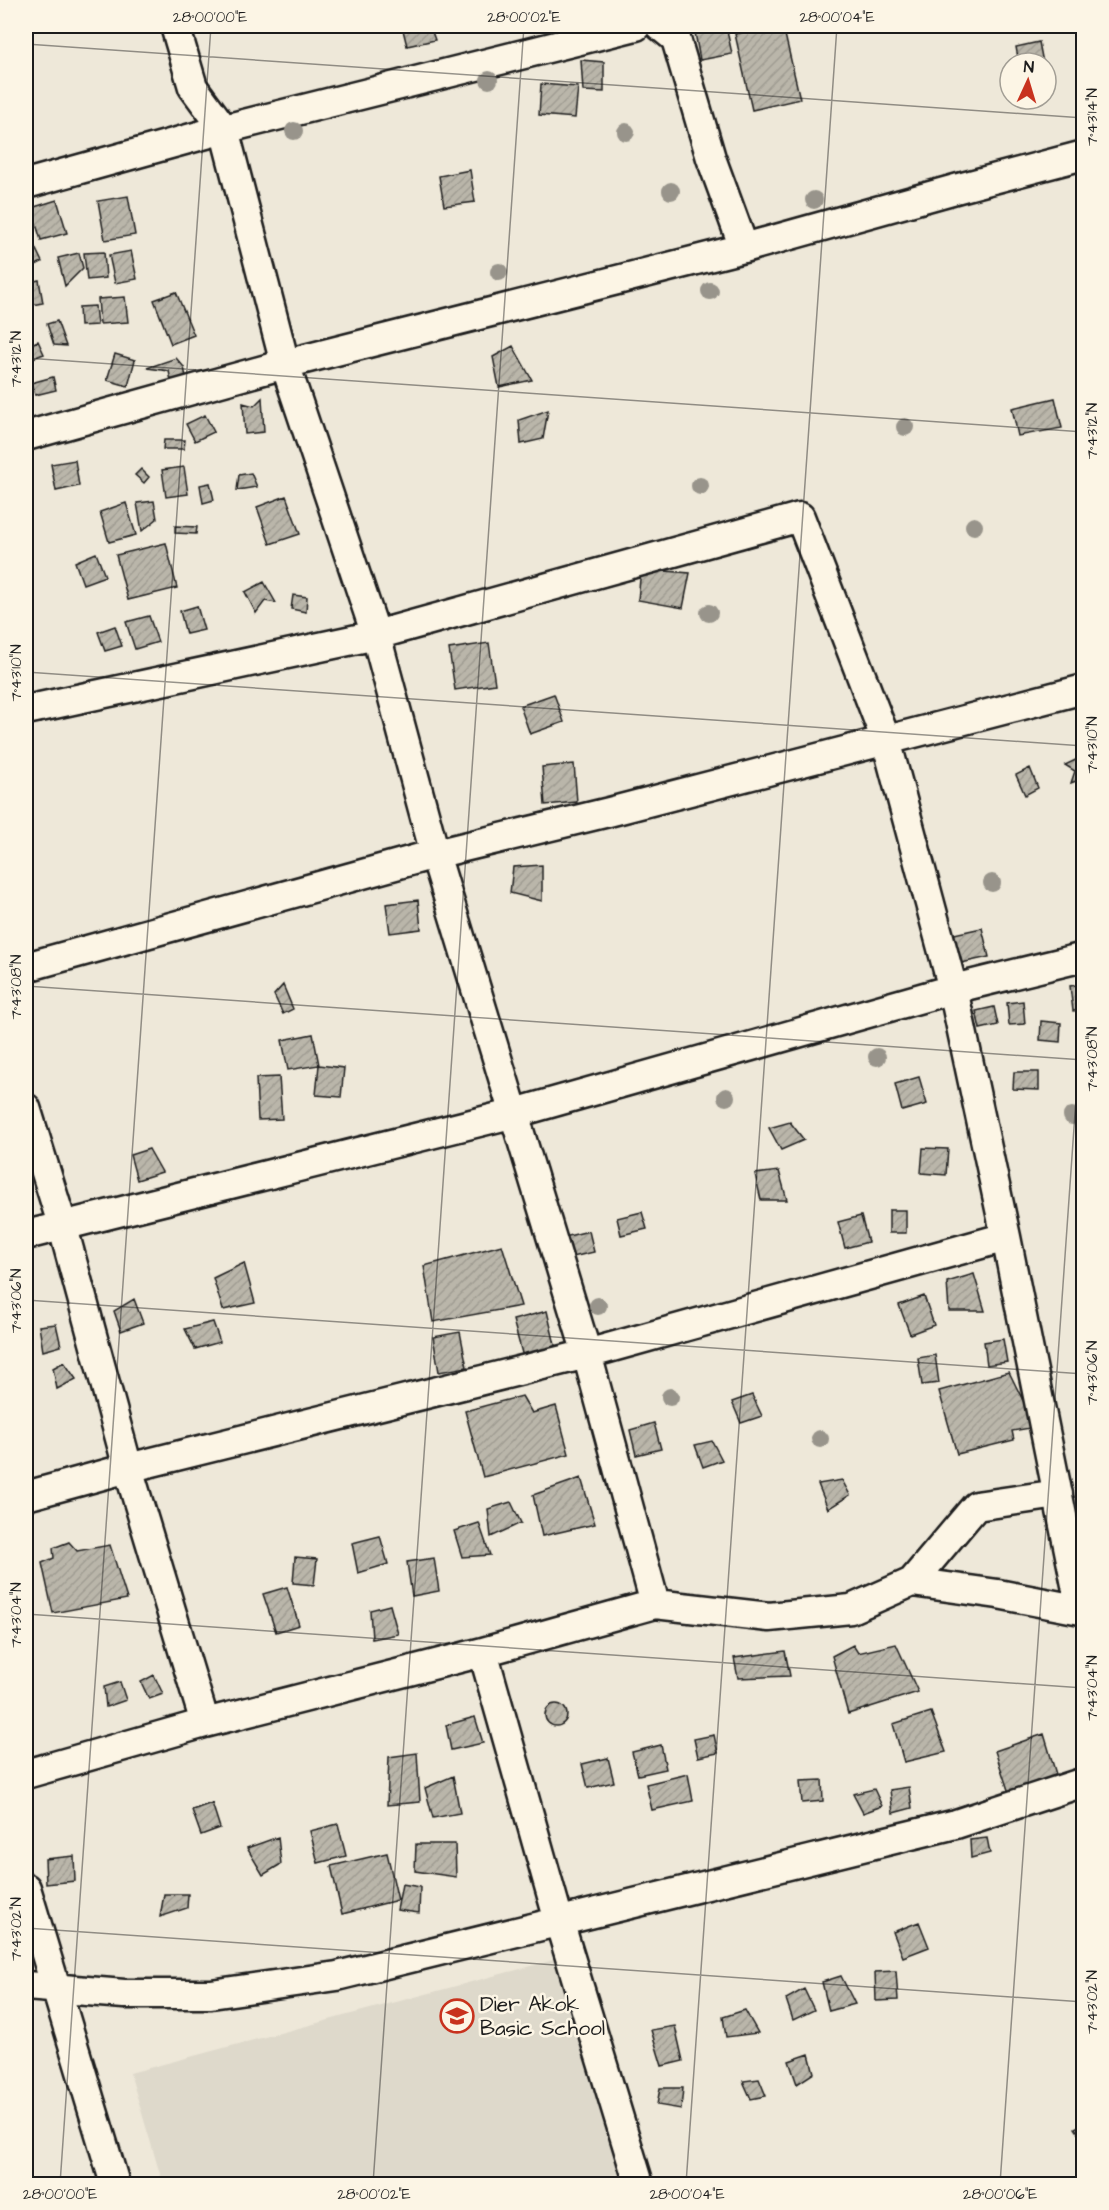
<svg xmlns="http://www.w3.org/2000/svg" width="1109" height="2210" font-family="'Architects Daughter',sans-serif">
<style>
.built{fill:#ded9cb}
.building{fill:url(#building-hatch);stroke:#1c1c1c;stroke-width:1.5}
.lines{fill:none;stroke-linecap:round;stroke-linejoin:round}
.minor-casing{stroke:#1c1c1c;stroke-width:33}
.minor{stroke:#fcf5e5;stroke-width:28}
.tree{fill:#98948b}
.ticks{fill:none;stroke:#1c1c1c;stroke-width:1.5;stroke-opacity:0.45}
.labels{text-anchor:middle;dominant-baseline:central;stroke-width:5;stroke-linejoin:round;paint-order:stroke}
.poi-label{font-size:21px;fill:#1c1c1c;stroke:#fcf5e5;text-anchor:start}
.neatline{fill:none;stroke:#1c1c1c;stroke-width:2}
.ticks-label{font-size:15px;text-anchor:middle;fill:#1c1c1c}
</style>
<defs>
<pattern id="building-hatch" width="6" height="6" patternUnits="userSpaceOnUse" patternTransform="scale(1.5)"><rect width="6" height="6" fill="#bab6aa"/><path d="M-1 1l2-2M0 6l6-6M5 7l2-2" fill="none" stroke="#9f9c92"/></pattern>
</defs>
<rect width="100%" height="100%" fill="#eee8d9"/>
<filter id="ink" filterUnits="userSpaceOnUse"><feTurbulence type="fractalNoise" baseFrequency=".0167" numOctaves="2"/><feDisplacementMap in="SourceGraphic" scale="12" xChannelSelector="R" yChannelSelector="G"/><feConvolveMatrix kernelMatrix="1 2 1 2 8 2 1 2 1" color-interpolation-filters="sRGB"/></filter>
<g filter="url(#ink)">
<!-- built -->
<path class="built" d="M554,1960L623,2184H163L130,2073Z"/>
<!-- building -->
<path class="building" d="M402,26H430L435,40L407,46Z
M702,26H726L732,54L700,60L694,27Z
M772,26H783L800,99L752,110L735,34Z
M1039,42L1043,63H1019L1016,47Z
M581,60L604,62V92L583,91Z
M541,84L578,87L575,118L539,115Z
M470,170L475,202L444,206L439,176Z
M128,196L135,235L105,240L98,201Z
M57,200L67,233L41,240L31,208Z
M26,214L33,233L26,236Z
M31,239L42,262L26,270V241Z
M131,251L137,279L115,283L109,255Z
M104,252L106,278L87,280L84,253Z
M79,253L83,268L65,286L58,258Z
M39,280L43,303L26,306V283Z
M176,292L194,335L171,344L154,300Z
M125,297L128,322L100,324L98,299Z
M95,306L97,325L80,326L79,307Z
M57,321L66,346L54,345L47,324Z
M38,341L44,354L30,359L26,346Z
M513,346L532,380L499,387L493,357Z
M115,354L135,360L128,386L107,380Z
M176,358L184,367L186,377L171,381L169,371L147,368Z
M53,377L56,390L35,395L31,383Z
M262,398L264,432L245,434L243,403L254,406Z
M1055,398L1062,428L1018,436L1012,408Z
M548,410L543,439L521,444L519,420Z
M205,415L214,432L195,441L186,424Z
M164,440H185L184,449H163Z
M75,460L79,486L56,491L51,464Z
M184,467L188,494L166,497L162,470Z
M141,469L149,477L144,483L135,475Z
M251,473L257,487L237,490L239,475Z
M210,483L214,500L203,503L200,485Z
M286,496L300,534L270,544L257,507Z
M154,501L157,519L142,531L137,503Z
M126,503L136,535L109,542L100,512Z
M175,526L197,527L196,534L175,533Z
M166,543L177,588L128,600L116,555Z
M96,553L105,576L83,584L75,562Z
M641,569L690,573L683,608L638,600Z
M264,582L276,603L265,601L256,613L245,592Z
M293,595L307,597L306,612L291,609Z
M197,606L204,630L186,634L180,611Z
M149,616L158,642L135,649L126,622Z
M115,626L122,646L105,651L98,632Z
M489,643L495,684L455,690L449,649Z
M554,694L564,722L530,734L520,706Z
M1082,757L1084,778L1071,783L1075,771L1065,765Z
M574,764L577,802L545,805L542,767Z
M1030,768L1038,788L1025,795L1016,775Z
M542,865V901L510,893L513,867Z
M418,900L421,929L390,933L386,904Z
M982,928L989,957L961,963L954,934Z
M1084,984V1010L1073,1011L1070,986Z
M283,985L293,1009L283,1014L274,995Z
M1023,1001L1025,1024L1009,1025L1007,1003Z
M994,1007L998,1025L980,1029L976,1011Z
M1041,1021L1061,1023L1060,1042L1040,1040Z
M313,1034L319,1065L288,1070L282,1040Z
M319,1065L344,1068L341,1097L316,1095Z
M1014,1072H1039V1090L1013,1089Z
M279,1077L282,1119L258,1120L256,1078Z
M919,1077L927,1104L902,1111L895,1084Z
M790,1122L804,1140L781,1150L769,1128Z
M923,1148L948,1149L946,1175L921,1173Z
M149,1149L162,1172L137,1180L130,1155Z
M779,1171L787,1200H761L755,1174Z
M889,1210H906V1233H889Z
M642,1212L647,1229L621,1235L617,1218Z
M861,1216L868,1242L845,1248L838,1222Z
M589,1231L594,1252L568,1258L564,1237Z
M502,1245L521,1306L433,1322L424,1266Z
M244,1263L255,1303L223,1310L213,1278Z
M974,1274L985,1311H949L947,1282Z
M924,1296L934,1325L910,1334L899,1305Z
M134,1299L143,1323L121,1331L114,1311Z
M547,1311L556,1349L523,1357L513,1320Z
M213,1322L220,1342L195,1349L185,1329Z
M56,1324L61,1346L43,1351L39,1326Z
M460,1332L467,1367L439,1372L433,1337Z
M1003,1339L1007,1362L987,1365L984,1342Z
M935,1355L939,1383L922,1385L918,1358Z
M64,1362L76,1379L57,1389L53,1368Z
M1009,1372L1036,1427L1012,1431L1014,1440L957,1454L939,1391Z
M752,1395L762,1416L741,1423L732,1402Z
M522,1396L532,1413L556,1406L569,1454L483,1477L465,1411Z
M654,1423L661,1449L636,1455L630,1430Z
M712,1441L722,1460L703,1467L695,1445Z
M581,1478L595,1524L542,1536L533,1495Z
M842,1480L850,1495L828,1509L818,1484Z
M511,1502L521,1523L491,1537L488,1509Z
M479,1523L490,1555L462,1557L454,1531Z
M380,1536L388,1564L358,1573L352,1543Z
M69,1542L77,1551L110,1545L127,1599L53,1613L42,1563L54,1558L53,1548Z
M295,1557L317,1559L314,1585L293,1583Z
M434,1558L439,1591L412,1596L407,1562Z
M287,1587L299,1625L276,1632L263,1594Z
M390,1605L398,1634L372,1639L370,1610Z
M896,1644L918,1692L848,1714L832,1656L853,1645L858,1653Z
M785,1651L790,1676L738,1678L734,1658Z
M154,1675L163,1694L149,1699L141,1682Z
M120,1682L126,1700L106,1707L104,1687Z
M545 1715a11 11 0 1 1 22 0a11 11 0 1 1-22 0Z
M931,1712L946,1752L904,1762L893,1724Z
M475,1717L483,1743L451,1750L446,1725Z
M1044,1734L1058,1781L1010,1796L995,1751Z
M714,1735L718,1753L698,1757L694,1739Z
M661,1745L666,1769L638,1775L632,1752Z
M417,1753L420,1802L387,1805L389,1757Z
M608,1758L614,1782L588,1788L582,1764Z
M688,1774L693,1801L652,1810L646,1784Z
M453,1776L460,1813L433,1818L425,1788Z
M822,1780L823,1801L802,1803L800,1781Z
M909,1787L912,1808L893,1813L890,1790Z
M874,1789L882,1806L863,1813L853,1794Z
M212,1803L220,1828L201,1835L192,1810Z
M338,1824L346,1856L318,1863L310,1831Z
M278,1837L281,1864L263,1875L247,1848Z
M987,1838L990,1853L971,1858L970,1840Z
M416,1844H455L456,1877L415,1871Z
M387,1853L398,1900L342,1914L331,1866Z
M74,1856L75,1881L46,1884L45,1859Z
M402,1884L420,1887L419,1913L397,1910Z
M164,1894H188L187,1908L160,1917Z
M919,1922L929,1947L903,1957L893,1932Z
M896,1971L898,2000L876,2001L875,1972Z
M841,1976L855,2004L829,2011L822,1982Z
M804,1989L814,2010L793,2020L786,1999Z
M745,2010L758,2033L726,2037L723,2017Z
M675,2026L683,2061L662,2066L651,2030Z
M809,2054L814,2073L797,2084L789,2061Z
M759,2079L766,2096L751,2099L743,2081Z
M660,2088H683L681,2109L657,2105Z
M1084,2123V2141L1075,2128Z"/>
<g class="lines">
<defs>
<path id="minor" d="M175,26L193,87L224,129L285,364L376,635L435,854L587,1354L655,1604
M660,26L676,39L711,158L744,248
M26,184L224,129L636,26
M26,436L285,364L744,248L959,188L1084,155
M26,710L376,635L800,517L886,740L953,989L1006,1237L1081,1610L998,1594L912,1582L851,1609L769,1617L655,1604L483,1652L205,1723L26,1774
M26,967L435,854L609,812L1084,689
M26,1108L62,1224L128,1468L205,1723
M26,1235L515,1113L953,989L1084,957
M26,1496L128,1468L587,1354L1006,1237
M912,1582L976,1506L1058,1494
M483,1652L559,1921L639,2184
M26,1888L115,2184
M26,1986L124,1994H211L337,1976L956,1824L1084,1782"/>
</defs>
<!-- minor casing -->
<use href="#minor" class="minor-casing"/>
<!-- minor -->
<use href="#minor" class="minor"/>
</g>
<!-- trees -->
<g class="tree">
<circle cx="489" cy="80" r="9"/>
<circle cx="294" cy="131" r="9"/>
<circle cx="626" cy="132" r="9"/>
<circle cx="671" cy="191" r="9"/>
<circle cx="814" cy="200" r="9"/>
<circle cx="499" cy="272" r="9"/>
<circle cx="710" cy="291" r="9"/>
<circle cx="905" cy="427" r="9"/>
<circle cx="700" cy="486" r="9"/>
<circle cx="974" cy="526" r="9"/>
<circle cx="709" cy="613" r="9"/>
<circle cx="992" cy="883" r="9"/>
<circle cx="877" cy="1057" r="9"/>
<circle cx="726" cy="1097" r="9"/>
<circle cx="1072" cy="1116" r="9"/>
<circle cx="598" cy="1306" r="9"/>
<circle cx="670" cy="1397" r="9"/>
<circle cx="820" cy="1439" r="9"/>
</g>
</g>
<!-- ticks -->
<path class="ticks" d="M26,44L1084,118M26,358L1084,432M26,672L1084,746M26,986L1084,1060M26,1300L1084,1374M26,1614L1084,1688M26,1928L1084,2002M60,2184L211,26M373,2184L524,26M686,2184L837,26M1000,2184L1084,985"/>
<!-- icons -->
<defs>
<symbol id="school-ring" viewBox="-11 -11 22 22"><circle r="9.5" fill="#fcf5e5" stroke="#c8321e" stroke-width="1.5"/><path d="M0-5L7-2L0 1L-7-2ZM-4 1L0 2.5L4 1V4Q0 6-4 4Z" fill="#c8321e"/></symbol>
</defs>
<g fill-rule="evenodd">
<use href="#school-ring" x="438" y="1997" width="38" height="38"/>
</g>
<g class="labels">
<!-- poi labels -->
<g class="poi-label">
<text x="480" y="2004">Dier Akok<tspan x="480" dy="24">Basic School</tspan></text>
</g>
</g>
<!-- margin -->
<rect width="1109" height="2210" fill="none" stroke="#fcf5e5" stroke-width="66"/>
<!-- north arrow -->
<g transform="translate(1028 81) rotate(4)"><circle r="28" fill="#fcf5e5" stroke="#a29e95" stroke-width="1.5"/>
<path d="M0-4.5L10 22L0 15L-10 22Z" fill="#c8321e"/>
<text y="-9" font-size="16" font-weight="bold" text-anchor="middle" fill="#1c1c1c">N</text>
</g>
<rect x="33" y="33" width="1043" height="2144" class="neatline"/>
<g class="ticks-label">
<text x="210" y="22">28°00'00"E</text>
<text x="524" y="22">28°00'02"E</text>
<text x="837" y="22">28°00'04"E</text>
<text transform="translate(1092 117) rotate(-90)" y="5">7°43'14"N</text>
<text transform="translate(16 359) rotate(-90)" y="5">7°43'12"N</text>
<text transform="translate(1092 431) rotate(-90)" y="5">7°43'12"N</text>
<text transform="translate(16 673) rotate(-90)" y="5">7°43'10"N</text>
<text transform="translate(1092 745) rotate(-90)" y="5">7°43'10"N</text>
<text transform="translate(16 987) rotate(-90)" y="5">7°43'08"N</text>
<text transform="translate(1092 1059) rotate(-90)" y="5">7°43'08"N</text>
<text transform="translate(16 1301) rotate(-90)" y="5">7°43'06"N</text>
<text transform="translate(1092 1373) rotate(-90)" y="5">7°43'06"N</text>
<text transform="translate(16 1615) rotate(-90)" y="5">7°43'04"N</text>
<text transform="translate(1092 1688) rotate(-90)" y="5">7°43'04"N</text>
<text transform="translate(16 1929) rotate(-90)" y="5">7°43'02"N</text>
<text transform="translate(1092 2002) rotate(-90)" y="5">7°43'02"N</text>
<text x="60" y="2199">28°00'00"E</text>
<text x="374" y="2199">28°00'02"E</text>
<text x="687" y="2199">28°00'04"E</text>
<text x="1000" y="2199">28°00'06"E</text>
</g>
</svg>
